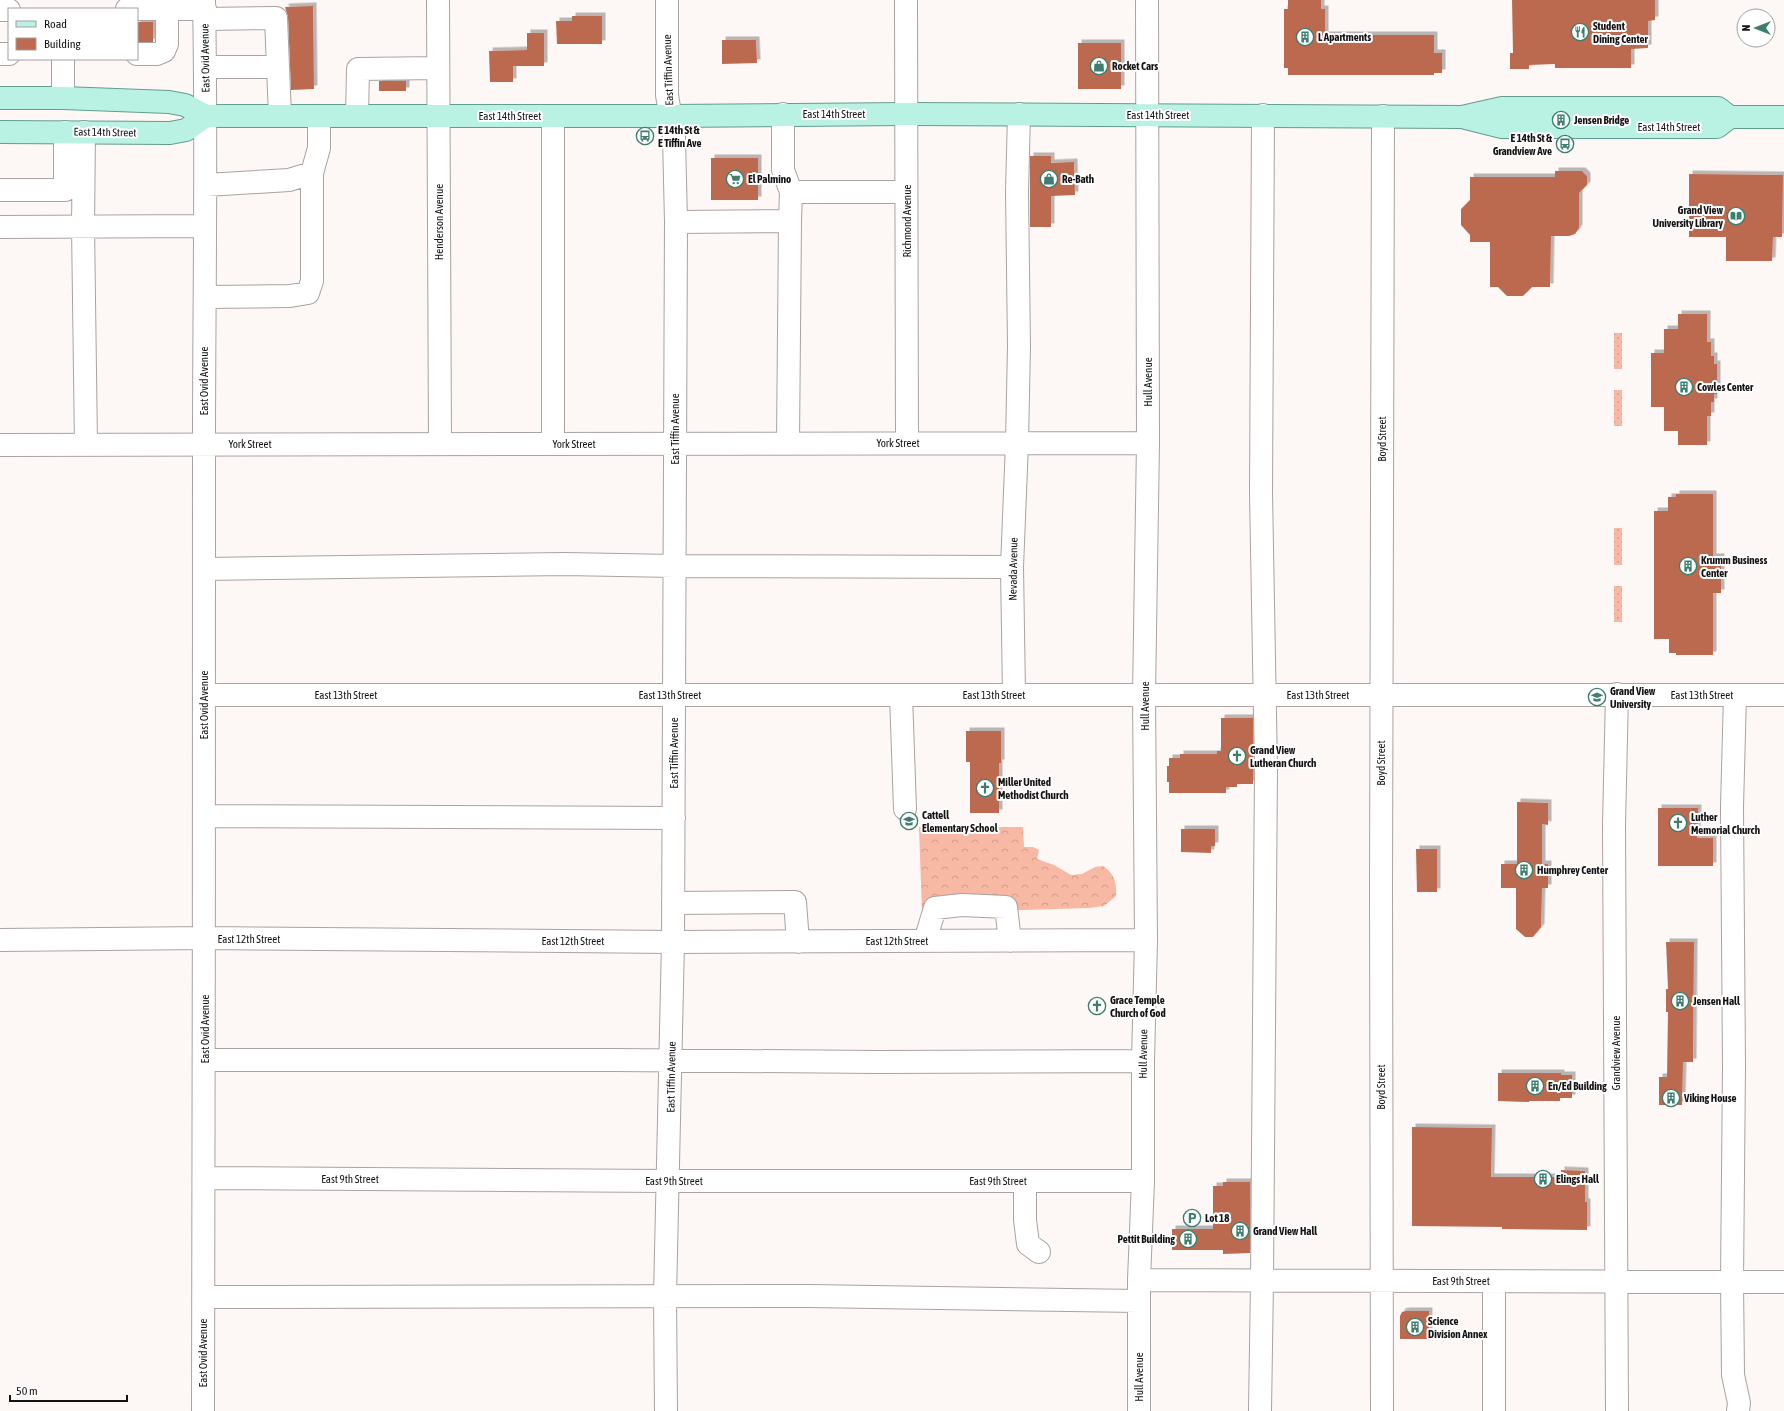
<svg xmlns="http://www.w3.org/2000/svg" width="1784" height="1411" font-family="'Asap Condensed',sans-serif">
<style>
.forest{fill:url(#forest-crowns)}
.garden{fill:url(#garden-dots)}
.building{fill:#bc6b50;filter:url(#shadow)}
.lines{fill:none;stroke-linecap:round;stroke-linejoin:round}
.minor-casing{stroke:#a9a3a1;stroke-width:24}
.major-casing{stroke:#619e8e;stroke-width:24}
.minor{stroke:#fff;stroke-width:22}
.major{stroke:#b9f2e3;stroke-width:22}
.labels{text-anchor:middle;dominant-baseline:central;stroke-width:4;stroke-linejoin:round;paint-order:stroke}
.poi-label{font-size:11px;font-weight:bold;fill:#141212;stroke:#fff;text-anchor:start}
.street-label{font-size:11px;fill:#141212;stroke:#fff}
</style>
<defs>
<pattern id="forest-crowns" width="20" height="18" patternUnits="userSpaceOnUse"><rect width="20" height="18" fill="#f7b8a4"/><path d="M2 6a3 3 0 1 1 6 0M12 15a3 3 0 1 1 6 0" fill="none" stroke="#d39d8c"/></pattern>
<pattern id="garden-dots" width="8" height="8" patternUnits="userSpaceOnUse"><rect width="8" height="8" fill="#f7b8a4"/><path d="M2 2h.1M6 6h.1" fill="none" stroke="#d39d8c" stroke-width="1.8" stroke-linecap="round"/></pattern>
<filter id="shadow"><feDropShadow dx="3.5" dy="-3.5" stdDeviation="0" flood-color="#0004"/></filter>
</defs>
<rect width="100%" height="100%" fill="#fdf7f5"/>
<!-- forest -->
<path class="forest" d="M919,827H1023L1024,847H1033L1039,850L1037,859L1054,865L1071,875L1082,874L1095,867L1103,866C1114,873 1117,883 1116,896L1104,906L1089,908L922,913Z"/>
<!-- garden -->
<path class="garden" d="M1614,333H1622V369H1614Z
M1614,390H1622V426H1614Z
M1614,528H1622V565H1614Z
M1614,586H1622V622H1614Z"/>
<!-- building -->
<path class="building" d="M1288,0H1321V9H1325V35H1434V53H1442V73H1434V75H1288V68H1284V9H1288Z
M1512,0H1655V20L1648,21V48L1631,49V68H1555V64L1529,65V69H1510V53H1513Z
M313,6L314,89L291,90L288,17L285,7Z
M572,16H602V44H557L556,21H572Z
M137,22H153V42H137Z
M527,33H544V66H513V82H490L489,51L527,50Z
M722,40H756L757,63L722,64Z
M1078,43H1121V89H1078Z
M379,81H406V91H379Z
M1030,156H1051V163L1074,162L1075,195L1051,196V227H1030Z
M711,158H758V200H711Z
M1555,171H1582L1587,176V185L1579,193V228L1575,234L1569,236H1551L1550,287H1532L1523,296H1507L1498,287H1490V242H1470V235L1461,225V209L1470,200V177H1555Z
M1689,174L1783,175L1782,237H1773L1772,261H1726V237H1689Z
M1678,314H1707V342H1711V356H1714V364H1717V394H1714V402H1711V416H1707V445H1678V431H1664V407H1651V353H1664V329H1678Z
M1676,494H1713V557H1721V593H1713V655H1676V653H1669V639H1654V511H1668V497H1676Z
M1221,718H1253V784H1237V787H1226V793H1169V782H1167V766H1169V758H1180V754H1217V751H1221Z
M966,731H1001V763H999V813H970V762H966Z
M1517,802L1548,803V825L1542,824V864H1548V888H1542L1541,927L1533,937H1525L1516,929V888H1501V864H1517Z
M1658,808H1698L1697,838H1713V866H1658Z
M1181,829H1215V846H1211V853L1181,852Z
M1416,849H1437V892H1417Z
M1666,942H1694L1693,1062H1683L1682,1105H1659V1077H1667L1668,1012H1666V989H1668Z
M1498,1073H1561V1075H1572V1098H1560V1101H1529V1102L1498,1101Z
M1412,1127L1492,1128L1491,1177H1561V1170L1585,1171V1202H1587V1230L1502,1229V1227L1412,1226Z
M1223,1182H1250V1253L1223,1254V1250H1172V1229H1213V1186H1223Z
M1406,1311H1429V1339H1400V1316L1402,1312Z"/>
<g class="lines">
<defs>
<path id="minor" d="M438,0L440,444
M906,0L907,443
M127,9H205
M0,10H9
M205,19L276,18L280,116
M0,54H9
M137,54H157L164,51L167,44V0
M63,59V98
M206,67H278
M357,116L358,69L438,68
M84,132L83,226L86,445
M206,185L289,180L312,173L319,148V116
M0,190H65V132
M791,192H906
M676,222L790,221L791,192L783,170V114
M0,227L205,226
M205,297L290,296L308,293L312,281V173
M788,443L790,221
M553,444V116
M0,445L1148,443
M204,569L565,564L675,566L1012,567
M1617,694L1614,825L1617,1411
M204,695H1784
M901,695L905,809
M1014,695L1012,567L1017,443L1019,346L1017,192L1019,114
M1735,695L1732,807L1734,1066L1732,1282L1733,1375L1739,1403L1738,1411
M204,816L674,818
M673,903L795,902L798,942
M0,940L205,938L673,942L1146,940
M925,941L935,908L962,905L1006,907L1010,941
M205,1060H616L878,1062L1143,1061
M205,1178L669,1181H1143
M1025,1181V1220L1028,1244L1039,1252
M1139,1280L1784,1282
M1494,1281V1411
M204,1297L809,1296L1139,1301
M203,1411C205,1090 203,768 204,447C204,298 207,149 204,0
M666,1411L665,1297L673,942L676,222L674,138L667,95V0
M1139,1411V1280L1143,1181V1061L1146,940L1144,695L1148,443L1147,0
M1260,1411L1262,1281L1266,769L1261,493L1263,115
M1382,1411L1381,891L1383,116"/>
<path id="major" d="M0,98H63L169,102L185,105L206,116H670L906,114L1462,117L1502,108H1718L1730,117H1784
M1466,118L1502,127H1717L1730,117
M0,132L170,133L186,130L206,116"/>
</defs>
<!-- minor casing -->
<use href="#minor" class="minor-casing"/>
<!-- major casing -->
<use href="#major" class="major-casing"/>
<!-- minor -->
<use href="#minor" class="minor"/>
<!-- major -->
<use href="#major" class="major"/>
</g>
<!-- icons -->
<defs>
<symbol id="restaurant-ring" viewBox="-11 -11 22 22"><circle r="9.5" fill="#fff" stroke="#3d7e6e" stroke-width="1.5"/><path d="M-5-6h1v4h1v-4h1v4h1v-4h1v5L-1.5 .5V6h-2V.5L-5-1ZM5-6V6H3V1.5H1.5Q1.5-4 5-6Z" fill="#3d7e6e"/></symbol>
<symbol id="building-ring" viewBox="-11 -11 22 22"><circle r="9.5" fill="#fff" stroke="#3d7e6e" stroke-width="1.5"/><path d="M-4-6H4V6H1V3H-1V6H-4ZM-2.5-4.3h1.7v1.8h-1.7ZM.8-4.3h1.7v1.8H.8ZM-2.5-1h1.7V.8h-1.7ZM.8-1h1.7V.8H.8Z" fill="#3d7e6e"/></symbol>
<symbol id="shop-ring" viewBox="-11 -11 22 22"><circle r="9.5" fill="#fff" stroke="#3d7e6e" stroke-width="1.5"/><path d="M-5-2.5h2.3a2.7 3.5 0 0 1 5.4 0H5L5.5 6h-11ZM-1.5-2.5h3a1.5 2.3 0 0 0-3 0Z" fill="#3d7e6e"/></symbol>
<symbol id="bus-ring" viewBox="-11 -11 22 22"><circle r="9.5" fill="#fff" stroke="#3d7e6e" stroke-width="1.5"/><path d="M-5-6H5V4H4V6H2V4H-2V6H-4V4H-5ZM-3.5-4V0h7V-4ZM-3.5 1.2v1.5H-2V1.2ZM2 1.2v1.5H3.5V1.2Z" fill="#3d7e6e"/></symbol>
<symbol id="supermarket-ring" viewBox="-11 -11 22 22"><circle r="9.5" fill="#fff" stroke="#3d7e6e" stroke-width="1.5"/><path d="M-6-5.5h2.5l.6 2H6L4.5 2H-2.5L-4.4-4H-6ZM-1.5 3.2a1.3 1.3 0 1 0 .1 0ZM3 3.2a1.3 1.3 0 1 0 .1 0Z" fill="#3d7e6e"/></symbol>
<symbol id="library-ring" viewBox="-11 -11 22 22"><circle r="9.5" fill="#fff" stroke="#3d7e6e" stroke-width="1.5"/><path d="M-6-4Q-3-5.5-.7-3.5V5Q-3 3-6 4ZM6-4Q3-5.5 .7-3.5V5Q3 3 6 4Z" fill="#3d7e6e"/></symbol>
<symbol id="university-ring" viewBox="-11 -11 22 22"><circle r="9.5" fill="#fff" stroke="#3d7e6e" stroke-width="1.5"/><path d="M0-5L7-2L0 1L-7-2ZM-4 1L0 2.5L4 1V4Q0 6-4 4Z" fill="#3d7e6e"/></symbol>
<symbol id="church-ring" viewBox="-11 -11 22 22"><circle r="9.5" fill="#fff" stroke="#3d7e6e" stroke-width="1.5"/><path d="M-1.2-6h2.4v3.5h3.3v2.4h-3.3V6h-2.4V-.1h-3.3v-2.4h3.3Z" fill="#3d7e6e"/></symbol>
<symbol id="school-ring" viewBox="-11 -11 22 22"><circle r="9.5" fill="#fff" stroke="#3d7e6e" stroke-width="1.5"/><path d="M0-5L7-2L0 1L-7-2ZM-4 1L0 2.5L4 1V4Q0 6-4 4Z" fill="#3d7e6e"/></symbol>
<symbol id="parking-ring" viewBox="-11 -11 22 22"><circle r="9.5" fill="#fff" stroke="#3d7e6e" stroke-width="1.5"/><path d="M-3.5-5.5H1a3.5 3.5 0 0 1 0 7H-1V5.5H-3.5ZM-1-3.4V-.6H.8a1.4 1.4 0 0 0 0-2.8Z" fill="#3d7e6e"/></symbol>
</defs>
<g fill-rule="evenodd">
<use href="#restaurant-ring" x="1570" y="22" width="20" height="20"/>
<use href="#building-ring" x="1295" y="27" width="20" height="20"/>
<use href="#shop-ring" x="1089" y="56" width="20" height="20"/>
<use href="#building-ring" x="1551" y="110" width="20" height="20"/>
<use href="#bus-ring" x="635" y="126" width="20" height="20"/>
<use href="#bus-ring" x="1555" y="134" width="20" height="20"/>
<use href="#supermarket-ring" x="725" y="169" width="20" height="20"/>
<use href="#shop-ring" x="1039" y="169" width="20" height="20"/>
<use href="#library-ring" x="1726" y="206" width="20" height="20"/>
<use href="#building-ring" x="1674" y="377" width="20" height="20"/>
<use href="#building-ring" x="1678" y="556" width="20" height="20"/>
<use href="#university-ring" x="1587" y="687" width="20" height="20"/>
<use href="#church-ring" x="1227" y="746" width="20" height="20"/>
<use href="#church-ring" x="975" y="778" width="20" height="20"/>
<use href="#school-ring" x="899" y="811" width="20" height="20"/>
<use href="#church-ring" x="1668" y="813" width="20" height="20"/>
<use href="#building-ring" x="1514" y="860" width="20" height="20"/>
<use href="#building-ring" x="1670" y="991" width="20" height="20"/>
<use href="#church-ring" x="1087" y="996" width="20" height="20"/>
<use href="#building-ring" x="1525" y="1076" width="20" height="20"/>
<use href="#building-ring" x="1661" y="1088" width="20" height="20"/>
<use href="#building-ring" x="1533" y="1169" width="20" height="20"/>
<use href="#parking-ring" x="1182" y="1208" width="20" height="20"/>
<use href="#building-ring" x="1230" y="1221" width="20" height="20"/>
<use href="#building-ring" x="1178" y="1229" width="20" height="20"/>
<use href="#building-ring" x="1405" y="1317" width="20" height="20"/>
</g>
<g class="labels">
<!-- poi labels -->
<g class="poi-label">
<text x="1593" y="26">Student<tspan x="1593" dy="13">Dining Center</tspan></text>
<text x="1318" y="37">L Apartments</text>
<text x="1112" y="66">Rocket Cars</text>
<text x="1574" y="120">Jensen Bridge</text>
<text x="658" y="130">E 14th St &amp;<tspan x="658" dy="13">E Tiffin Ave</tspan></text>
<text x="1552" y="138" text-anchor="end">E 14th St &amp;<tspan x="1552" dy="13">Grandview Ave</tspan></text>
<text x="748" y="179">El Palmino</text>
<text x="1062" y="179">Re-Bath</text>
<text x="1723" y="210" text-anchor="end">Grand View<tspan x="1723" dy="13">University Library</tspan></text>
<text x="1697" y="387">Cowles Center</text>
<text x="1701" y="560">Krumm Business<tspan x="1701" dy="13">Center</tspan></text>
<text x="1610" y="691">Grand View<tspan x="1610" dy="13">University</tspan></text>
<text x="1250" y="750">Grand View<tspan x="1250" dy="13">Lutheran Church</tspan></text>
<text x="998" y="782">Miller United<tspan x="998" dy="13">Methodist Church</tspan></text>
<text x="922" y="815">Cattell<tspan x="922" dy="13">Elementary School</tspan></text>
<text x="1691" y="817">Luther<tspan x="1691" dy="13">Memorial Church</tspan></text>
<text x="1537" y="870">Humphrey Center</text>
<text x="1110" y="1000">Grace Temple<tspan x="1110" dy="13">Church of God</tspan></text>
<text x="1693" y="1001">Jensen Hall</text>
<text x="1548" y="1086">En/Ed Building</text>
<text x="1684" y="1098">Viking House</text>
<text x="1556" y="1179">Elings Hall</text>
<text x="1205" y="1218">Lot 18</text>
<text x="1253" y="1231">Grand View Hall</text>
<text x="1175" y="1239" text-anchor="end">Pettit Building</text>
<text x="1428" y="1321">Science<tspan x="1428" dy="13">Division Annex</tspan></text>
</g>
<!-- street labels -->
<g class="street-label">
<text transform="translate(205 58) rotate(-91)">East Ovid Avenue</text>
<text transform="translate(668 70) rotate(-92)">East Tiffin Avenue</text>
<text x="834" y="114">East 14th Street</text>
<text x="1158" y="115">East 14th Street</text>
<text x="510" y="116">East 14th Street</text>
<text x="1669" y="127">East 14th Street</text>
<text transform="translate(105 132) rotate(1)">East 14th Street</text>
<text transform="translate(907 221) rotate(-90)">Richmond Avenue</text>
<text transform="translate(439 222) rotate(-90)">Henderson Avenue</text>
<text transform="translate(204 381) rotate(-90)">East Ovid Avenue</text>
<text transform="translate(1148 382) rotate(-90)">Hull Avenue</text>
<text transform="translate(675 429) rotate(-90)">East Tiffin Avenue</text>
<text transform="translate(1382 439) rotate(-90)">Boyd Street</text>
<text x="898" y="443">York Street</text>
<text x="250" y="444">York Street</text>
<text x="574" y="444">York Street</text>
<text transform="translate(1013 569) rotate(-89)">Nevada Avenue</text>
<text x="346" y="695">East 13th Street</text>
<text x="670" y="695">East 13th Street</text>
<text x="994" y="695">East 13th Street</text>
<text x="1318" y="695">East 13th Street</text>
<text x="1702" y="695">East 13th Street</text>
<text transform="translate(204 705) rotate(-90)">East Ovid Avenue</text>
<text transform="translate(1145 706) rotate(-90)">Hull Avenue</text>
<text transform="translate(674 753) rotate(-90)">East Tiffin Avenue</text>
<text transform="translate(1381 763) rotate(-90)">Boyd Street</text>
<text x="249" y="939">East 12th Street</text>
<text x="573" y="941">East 12th Street</text>
<text x="897" y="941">East 12th Street</text>
<text transform="translate(205 1029) rotate(-90)">East Ovid Avenue</text>
<text transform="translate(1616 1053) rotate(-90)">Grandview Avenue</text>
<text transform="translate(1143 1054) rotate(-89)">Hull Avenue</text>
<text transform="translate(671 1077) rotate(-89)">East Tiffin Avenue</text>
<text transform="translate(1381 1087) rotate(-90)">Boyd Street</text>
<text x="350" y="1179">East 9th Street</text>
<text x="674" y="1181">East 9th Street</text>
<text x="998" y="1181">East 9th Street</text>
<text x="1461" y="1281">East 9th Street</text>
<text transform="translate(203 1353) rotate(-90)">East Ovid Avenue</text>
<text transform="translate(1139 1377) rotate(-90)">Hull Avenue</text>
</g>
</g>
<!-- legend -->
<rect x="8" y="8" width="130" height="52" fill="#ffffff" stroke="#a1a0a0"/>
<rect x="16" y="21" width="20" height="6" fill="#b9f2e3" stroke="#a1a0a0"/>
<text x="44" y="28" font-size="12" fill="#141212">Road</text>
<rect x="16" y="38" width="20" height="12" fill="#bc6b50" stroke="#a1a0a0"/>
<text x="44" y="48" font-size="12" fill="#141212">Building</text>
<!-- north arrow -->
<g transform="translate(1756 28) rotate(270)"><circle r="19" fill="#ffffff" stroke="#a1a0a0"/>
<path d="M0-3L7 15L0 10L-7 15Z" fill="#3d7e6e"/>
<text y="-6" font-size="11" font-weight="bold" text-anchor="middle" fill="#141212">N</text>
</g>
<!-- scale -->
<path d="M10 1395v6h117v-6" fill="none" stroke="#141212" stroke-width="2"/>
<text x="16" y="1395" font-size="12" fill="#141212" stroke="#ffffff" stroke-width="3" paint-order="stroke">50 m</text>
</svg>
